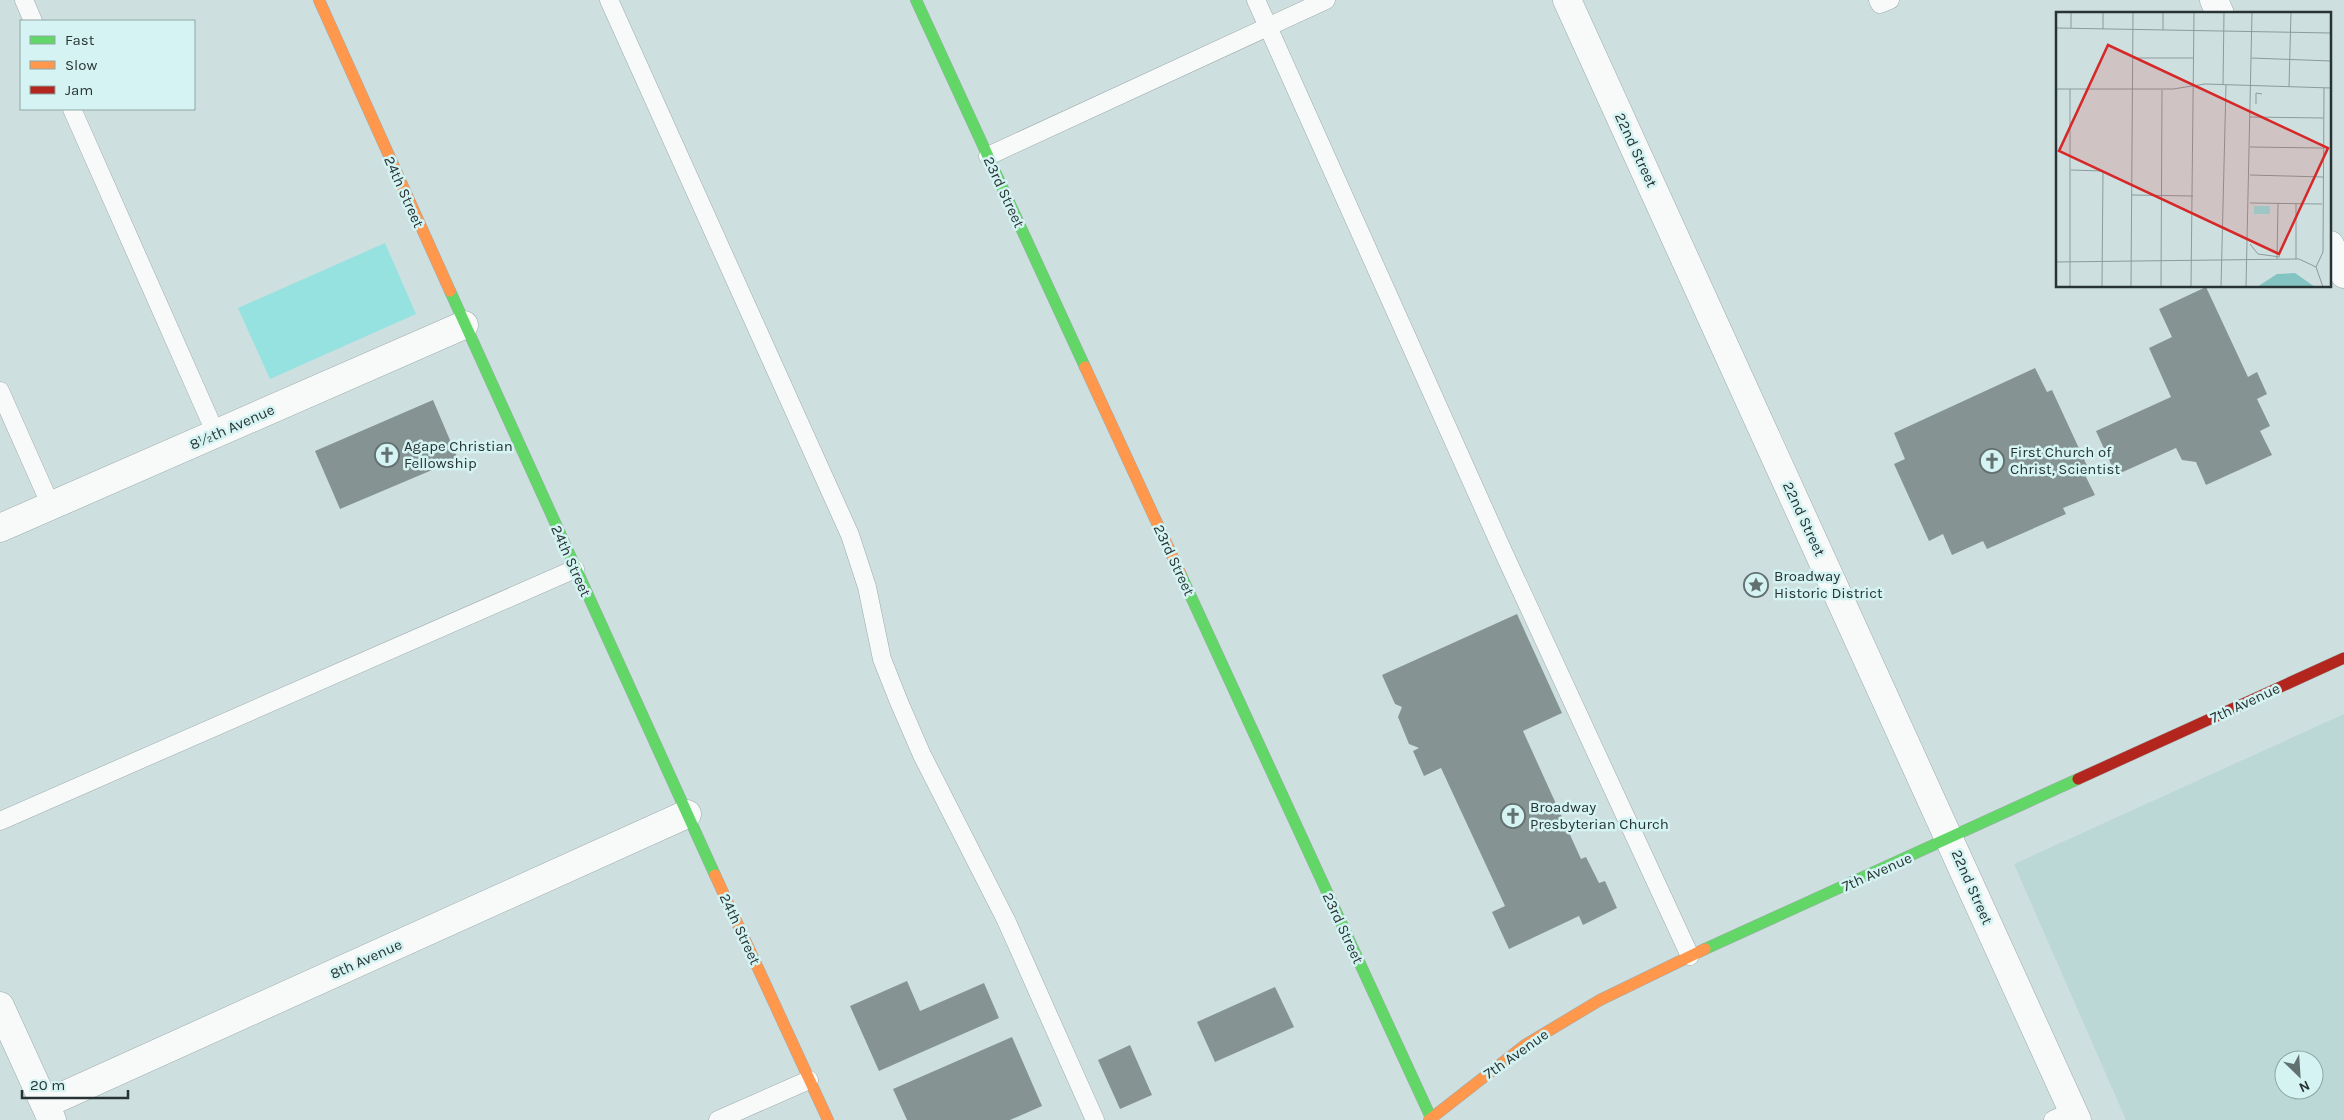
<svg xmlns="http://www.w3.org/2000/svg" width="2344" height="1120" font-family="Karla,sans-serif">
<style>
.built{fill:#bbd8d7;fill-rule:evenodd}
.green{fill:#95e2e1}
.building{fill:#869393}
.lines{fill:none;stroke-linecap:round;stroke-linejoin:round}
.lane-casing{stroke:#9eabab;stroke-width:19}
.street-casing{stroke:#9eabab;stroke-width:29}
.fast-casing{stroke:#9eabab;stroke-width:12}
.slow-casing{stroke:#9eabab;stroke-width:12}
.jam-casing{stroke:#9eabab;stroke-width:12}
.lane{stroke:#f8fafa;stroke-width:18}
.street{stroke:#f8fafa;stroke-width:28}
.fast{stroke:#63d668;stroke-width:11}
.slow{stroke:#ff974d;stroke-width:11}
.jam{stroke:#b3261e;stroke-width:11}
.labels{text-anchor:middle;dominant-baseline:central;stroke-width:5;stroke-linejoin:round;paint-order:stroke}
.street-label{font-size:15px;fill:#283434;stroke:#d4f3f2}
.poi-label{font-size:15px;fill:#283434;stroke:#d4f3f2;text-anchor:start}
.inset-road{fill:none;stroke:#8c9b9b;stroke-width:1}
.view{fill:#d62828;fill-opacity:0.15;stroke:#d62828;stroke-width:2.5}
.inset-edge{fill:none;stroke:#283434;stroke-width:2.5}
</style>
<rect width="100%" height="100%" fill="#cedfdf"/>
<!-- built -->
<path class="built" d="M2344,714V1120H2126L2014,864ZM2284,1060H2314V1090H2284Z"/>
<!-- green -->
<path class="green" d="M385,243L416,314L270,379L238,308Z"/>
<!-- building -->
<path class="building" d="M2206,287L2248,377L2257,372L2267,394L2257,399L2270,426L2260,431L2272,455L2206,485L2196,462L2182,460L2176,448L2116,475L2096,431L2171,397L2149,348L2172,337L2159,309Z
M2035,368L2047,392L2052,390L2089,470L2084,473L2095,495L2063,508L2066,514L1987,549L1983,541L1952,555L1943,534L1929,541L1894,464L1905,459L1894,433Z
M433,400L458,459L340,509L315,451Z
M1517,614L1562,713L1523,731L1581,859L1586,857L1599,883L1605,881L1617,908L1583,925L1579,916L1509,949L1492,912L1505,906L1441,768L1424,776L1413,751L1419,748L1409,744L1398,717L1402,707L1395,704L1382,675Z
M907,981L920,1011L984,983L999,1018L879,1071L850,1006Z
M1275,987L1294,1027L1215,1062L1197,1022Z
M1012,1037L1042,1106L1010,1120H907L893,1089Z
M1130,1045L1152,1095L1120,1109L1098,1060Z"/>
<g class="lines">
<defs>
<path id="lane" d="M24,0L33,21
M609,0L850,535L867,587L882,659L899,702L922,755L1006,920L1095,1120
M1256,0L1501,547L1690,956
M1878,0L1880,4L1890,0
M72,109L216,434
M988,156L1326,0
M0,391L51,506
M0,821L575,569
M718,1120L809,1080
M2053,1120L2073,1111"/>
<path id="street" d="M1567,0L2077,1120
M2214,0L2220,14
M2330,245L2344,274
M0,528L464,325
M0,1006L52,1120
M45,1104L687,814"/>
<path id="fast" d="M916,0L1085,367
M450,291L715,875
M1181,575L1432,1120
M1705,949L2078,779"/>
<path id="slow" d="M319,0L450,291
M1085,367L1181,575
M715,875L828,1120
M1429,1120L1525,1045L1600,1000L1705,949"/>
<path id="jam" d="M2078,779L2344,658"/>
</defs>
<!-- lane casing -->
<use href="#lane" class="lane-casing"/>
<!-- street casing -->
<use href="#street" class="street-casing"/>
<!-- fast casing -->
<use href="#fast" class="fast-casing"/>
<!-- slow casing -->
<use href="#slow" class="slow-casing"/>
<!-- jam casing -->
<use href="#jam" class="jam-casing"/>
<!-- lane -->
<use href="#lane" class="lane"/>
<!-- street -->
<use href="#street" class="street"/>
<!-- fast -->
<use href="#fast" class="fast"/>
<!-- slow -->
<use href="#slow" class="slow"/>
<!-- jam -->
<use href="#jam" class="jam"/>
</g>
<!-- icons -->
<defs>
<symbol id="church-ring" viewBox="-11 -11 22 22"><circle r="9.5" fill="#d4f3f2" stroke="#627070" stroke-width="1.5"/><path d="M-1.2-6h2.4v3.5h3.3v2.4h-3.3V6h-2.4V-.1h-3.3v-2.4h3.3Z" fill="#627070"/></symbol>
<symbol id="sight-ring" viewBox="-11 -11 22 22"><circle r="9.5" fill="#d4f3f2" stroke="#627070" stroke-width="1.5"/><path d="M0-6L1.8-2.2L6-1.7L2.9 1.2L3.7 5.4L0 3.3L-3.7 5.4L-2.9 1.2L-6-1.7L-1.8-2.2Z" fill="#627070"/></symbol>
</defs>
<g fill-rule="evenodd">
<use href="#church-ring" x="373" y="441" width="28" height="28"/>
<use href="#church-ring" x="1978" y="447" width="28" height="28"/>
<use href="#sight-ring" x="1742" y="571" width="28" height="28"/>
<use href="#church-ring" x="1499" y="802" width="28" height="28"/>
</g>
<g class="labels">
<!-- street labels -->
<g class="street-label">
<text transform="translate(1636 150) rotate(65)">22nd Street</text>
<text transform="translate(404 192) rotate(66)">24th Street</text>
<text transform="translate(1004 192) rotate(65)">23rd Street</text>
<text transform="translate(232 427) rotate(-24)">8½th Avenue</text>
<text transform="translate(1804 519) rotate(65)">22nd Street</text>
<text transform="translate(1174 560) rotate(65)">23rd Street</text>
<text transform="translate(571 561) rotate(66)">24th Street</text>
<text transform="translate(2245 703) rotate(-25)">7th Avenue</text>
<text transform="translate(1877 872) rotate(-24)">7th Avenue</text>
<text transform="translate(1972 887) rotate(66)">22nd Street</text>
<text transform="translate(1343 928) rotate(65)">23rd Street</text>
<text transform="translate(740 929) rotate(65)">24th Street</text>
<text transform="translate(366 959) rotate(-24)">8th Avenue</text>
<text transform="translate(1516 1054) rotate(-35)">7th Avenue</text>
</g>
<!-- poi labels -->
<g class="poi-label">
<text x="404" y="446">Agape Christian<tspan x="404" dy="17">Fellowship</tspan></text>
<text x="2010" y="452">First Church of<tspan x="2010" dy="17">Christ, Scientist</tspan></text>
<text x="1774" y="576">Broadway<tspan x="1774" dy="17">Historic District</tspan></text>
<text x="1530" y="807">Broadway<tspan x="1530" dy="17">Presbyterian Church</tspan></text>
</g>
</g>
<!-- overview -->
<g transform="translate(2056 12)">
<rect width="275" height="275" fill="#cedfdf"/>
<path d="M198,194H214V202H198Z" fill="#95e2e1"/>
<path d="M239,261L259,275H201L221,262Z" fill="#83c4c2"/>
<path class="inset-road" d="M0,16L275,21M15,16V0M47,17V0M107,18V0M77,46H138M195,46L275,49M167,73L168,0M233,75L235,0M0,77H117L149,72L275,76M200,92V81L206,82M194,105L267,106M194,135L267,136M15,158L47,159L46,275M194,163L267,165M76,183L137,184M194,191L266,192M194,232L202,242L224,245M221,247L222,191M240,247V192M0,250L243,247L260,255L267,275M260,255L267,240L268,76M14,275V77M75,275L77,0M105,275L106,78M135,275L138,0M165,275L170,73M190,275L196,0"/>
<path class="view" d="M52,33L272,136L223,242L3,139Z"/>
<rect width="275" height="275" class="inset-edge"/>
</g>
<!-- legend -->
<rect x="20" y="20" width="175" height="90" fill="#d4f3f2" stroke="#8fa7a6"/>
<rect x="30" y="36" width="25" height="8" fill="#63d668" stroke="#8fa7a6"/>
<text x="65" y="45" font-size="15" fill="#283434">Fast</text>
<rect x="30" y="61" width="25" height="8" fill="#ff974d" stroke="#8fa7a6"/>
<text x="65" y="70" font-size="15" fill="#283434">Slow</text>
<rect x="30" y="86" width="25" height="8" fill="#b3261e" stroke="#8fa7a6"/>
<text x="65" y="95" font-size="15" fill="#283434">Jam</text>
<!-- north arrow -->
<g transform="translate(2299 1075) rotate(155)"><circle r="24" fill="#d4f3f2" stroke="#8fa7a6"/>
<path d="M0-4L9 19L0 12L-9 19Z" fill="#627070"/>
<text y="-8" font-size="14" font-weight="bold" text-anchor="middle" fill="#283434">N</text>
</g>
<!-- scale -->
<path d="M22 1090v8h106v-8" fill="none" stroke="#283434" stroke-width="2.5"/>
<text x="30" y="1090" font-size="15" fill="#283434" stroke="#d4f3f2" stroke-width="4" paint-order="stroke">20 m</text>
</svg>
